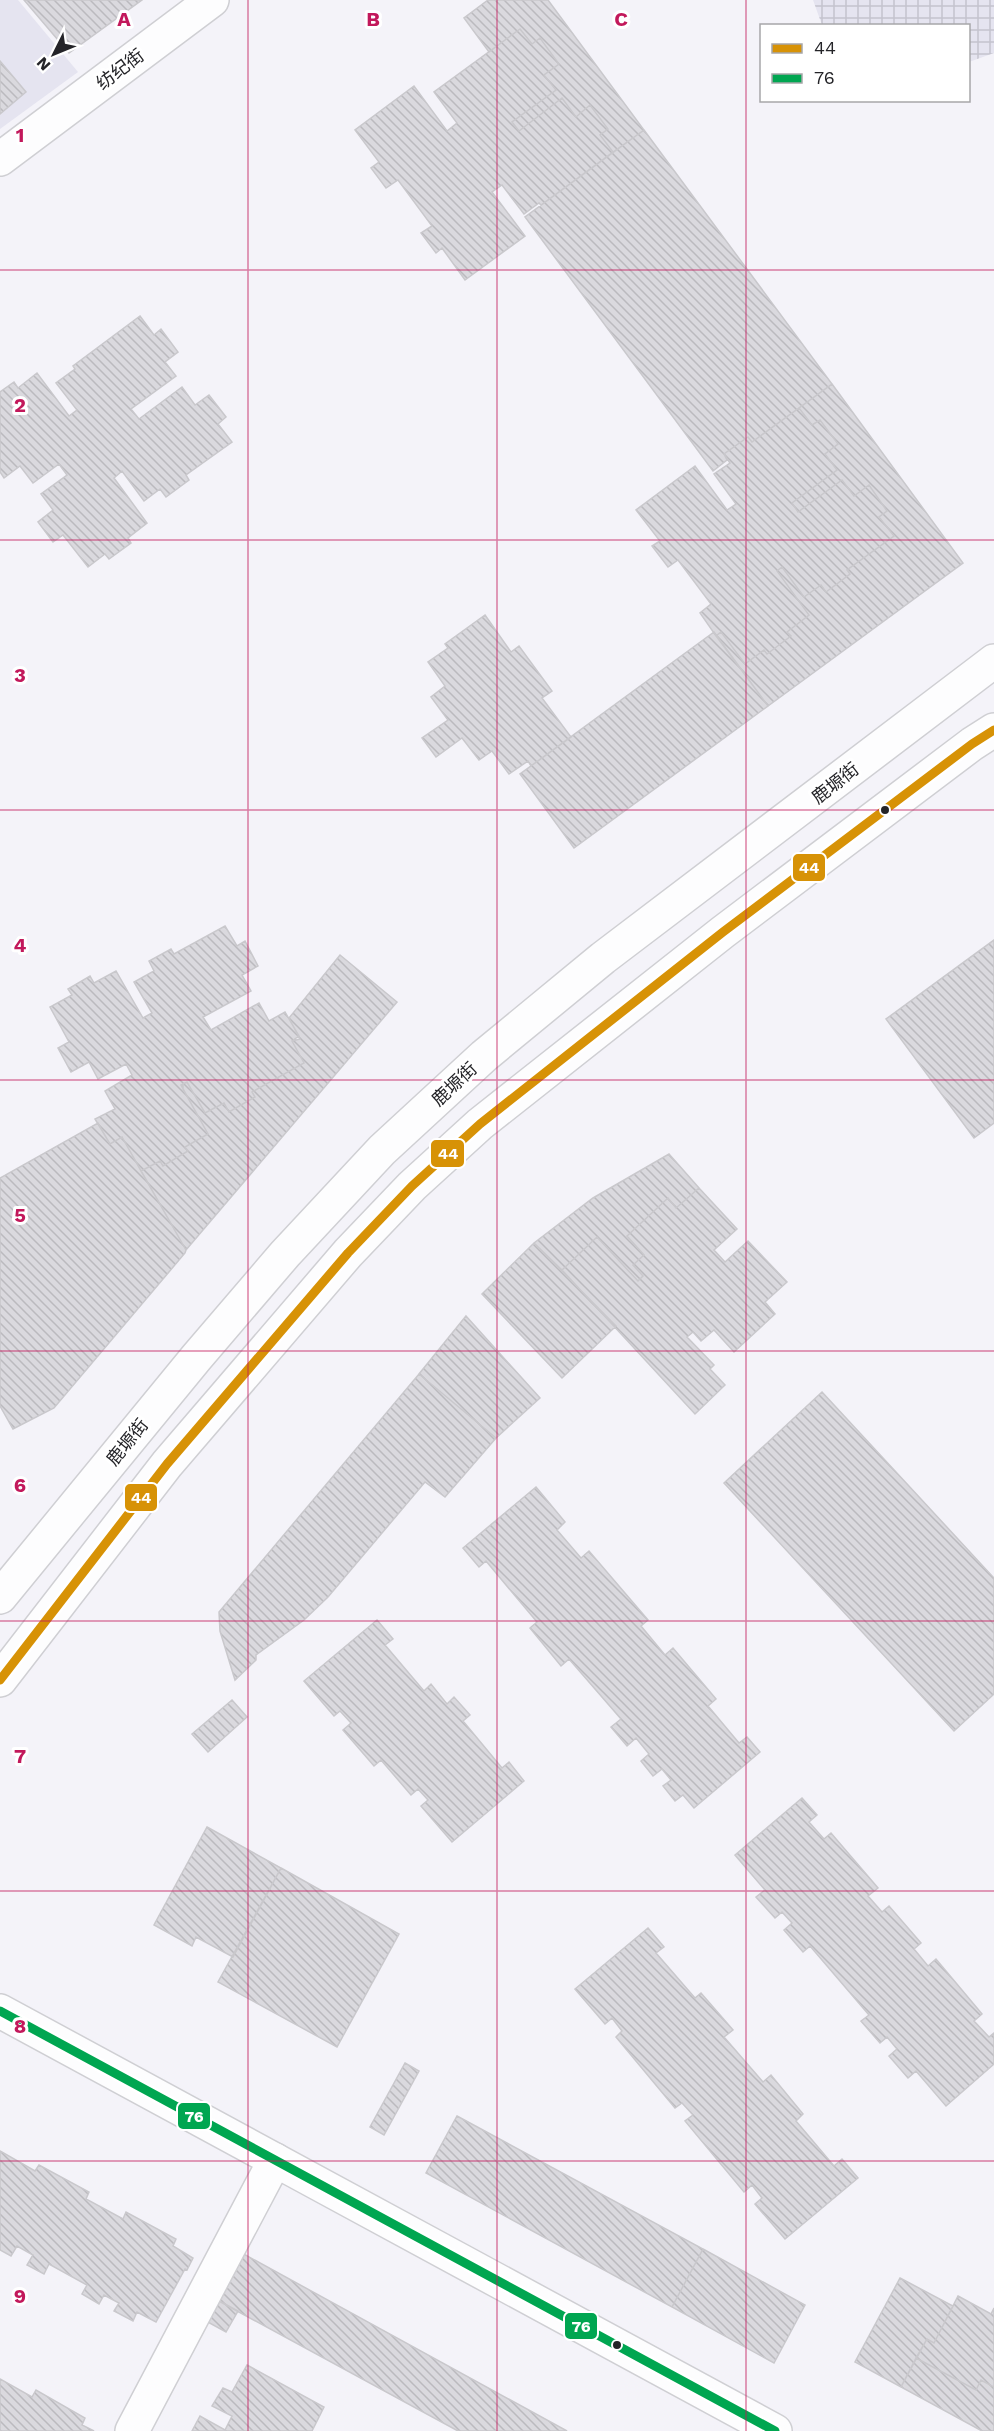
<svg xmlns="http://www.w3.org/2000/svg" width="994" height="2431" font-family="'Work Sans','Noto Sans SC',sans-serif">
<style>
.built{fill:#e5e4f0}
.industrial{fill:url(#industrial-grid)}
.building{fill:url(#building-back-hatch);stroke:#c9c8cc;stroke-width:1.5}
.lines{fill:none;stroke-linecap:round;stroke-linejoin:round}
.street-casing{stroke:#cfcfd3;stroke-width:36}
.secondary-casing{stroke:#cfcfd3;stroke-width:36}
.street{stroke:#fdfdfe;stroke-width:33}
.secondary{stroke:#fdfdfe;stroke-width:33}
.bus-1-casing{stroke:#fff;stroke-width:14}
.bus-2-casing{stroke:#fff;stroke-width:14}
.bus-1{stroke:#d79206;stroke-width:9}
.bus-2{stroke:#00a651;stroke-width:9}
.grid{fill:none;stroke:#c2185b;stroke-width:1.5;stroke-opacity:0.55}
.bus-dot{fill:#242428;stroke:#fff;stroke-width:2}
.labels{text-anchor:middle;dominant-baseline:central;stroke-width:6;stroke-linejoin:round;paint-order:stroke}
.street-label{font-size:18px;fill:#242428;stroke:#fff}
.grid-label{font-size:20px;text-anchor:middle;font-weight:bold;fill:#c2185b;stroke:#fff;stroke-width:6;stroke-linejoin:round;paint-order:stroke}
.line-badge{stroke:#fff;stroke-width:2}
.badge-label{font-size:16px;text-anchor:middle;font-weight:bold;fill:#fff}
</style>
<defs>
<pattern id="industrial-grid" width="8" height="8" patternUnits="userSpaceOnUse" patternTransform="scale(1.5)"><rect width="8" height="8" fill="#e5e4f0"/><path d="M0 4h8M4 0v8" fill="none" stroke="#c4c3ce"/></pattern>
<pattern id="building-back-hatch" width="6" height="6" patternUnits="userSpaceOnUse" patternTransform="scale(1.5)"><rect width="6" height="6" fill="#dad9de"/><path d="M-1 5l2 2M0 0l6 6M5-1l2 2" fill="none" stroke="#bbbabe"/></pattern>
</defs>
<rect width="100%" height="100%" fill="#f4f3f9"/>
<!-- built -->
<path class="built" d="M0,0H18L78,72L0,129Z"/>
<!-- industrial -->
<path class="industrial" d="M813,0H994V53L969,62L968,26L822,25Z"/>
<!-- building -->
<path class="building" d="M24,0H142L69,53Z
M488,0H548L644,130L613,152L600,135L608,129L590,105L576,117L562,98L519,131L512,122L556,90L544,75L559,64L540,38L532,44L520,29L489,52L464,18Z
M520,29L532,44L540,38L559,64L544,75L556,90L512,122L519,131L562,98L576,117L590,105L608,129L600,135L613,152L541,205L539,203L524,214L502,185L492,192L525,236L465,280L442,248L436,253L421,233L432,226L398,180L386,188L371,168L379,162L355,130L414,86L447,131L457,123L434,92Z
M0,61L26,92L0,114Z
M644,130L832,384L752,442L748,437L724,454L727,460L713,471L525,217Z
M140,316L154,335L161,329L178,352L165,362L176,376L131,409L139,419L182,387L195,405L209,395L226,417L218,424L232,442L186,475L189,480L166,497L160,489L144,501L122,471L114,478L147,523L128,538L131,543L109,559L105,554L88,567L63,535L53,542L38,522L53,510L41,494L67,475L59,464L33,483L20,466L4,478L0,472V392L14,382L18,388L37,373L69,416L77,410L56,383L75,369L73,366Z
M832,384L963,563L768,706L716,636L721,632L745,664L764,650L767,654L791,636L787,632L809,615L777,571L782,567L804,597L821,585L826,592L850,574L847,570L894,536L879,517L887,511L869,485L854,496L842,480L798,512L792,503L837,470L825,454L838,444L820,420L812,425L799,408Z
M799,408L812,425L820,420L838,444L825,454L837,470L792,503L798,512L842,480L854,496L869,485L887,511L879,517L894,536L847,570L850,574L826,592L821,585L804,597L782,567L777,571L809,615L787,632L791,636L767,654L764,650L745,664L721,632L716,636L700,613L711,604L678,560L668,567L652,546L660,541L636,510L695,466L727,510L736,504L714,474L730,463L724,454L748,437L752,442Z
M485,615L511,652L519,646L552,691L542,698L571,737L531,766L528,761L509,774L492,751L479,760L462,738L436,757L422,738L448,720L431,697L445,686L428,662L448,648L445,644Z
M714,632L768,706L574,848L520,774Z
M225,926L237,946L245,941L258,966L242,975L251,991L203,1017L211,1030L259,1003L269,1021L285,1012L299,1036L292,1041L304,1063L252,1092L255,1097L229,1112L224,1103L205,1113L187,1082L181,1085L208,1134L185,1147L188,1151L163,1166L160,1161L141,1171L122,1137L110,1144L95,1119L115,1109L105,1091L132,1075L126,1064L98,1079L89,1062L71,1072L58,1048L69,1042L50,1007L72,995L68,989L90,976L94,983L116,971L143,1018L152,1013L134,982L154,971L149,961L171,949L174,954Z
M994,940V1123L974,1138L886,1019Z
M340,955L397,1002L186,1250L141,1171L160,1161L163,1166L188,1151L185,1147L208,1134L183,1089V1084L187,1082L205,1113L224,1103L229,1112L255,1097L252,1092L304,1063L292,1041L300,1039L289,1018Z
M98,1123L110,1144L122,1137L186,1250L185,1253L54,1408L13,1429L0,1406V1178Z
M669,1154L699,1188L676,1208L668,1198L627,1236L644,1255L633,1265L643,1276L638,1281L597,1237L562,1270L534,1243L593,1198Z
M699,1188L737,1229L714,1250L725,1262L748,1241L787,1282L765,1302L775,1314L734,1352L714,1330L701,1341L693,1332L687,1337L714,1365L710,1369L725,1385L695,1414L562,1270L597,1237L638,1281L643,1276L633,1265L644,1255L627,1236L668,1198L676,1208Z
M534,1243L616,1326L562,1378L482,1294Z
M466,1316L540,1398L496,1438L419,1374Z
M419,1374L496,1438L445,1497L425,1482L328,1597L304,1620L256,1655V1660L235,1680L220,1631L219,1612Z
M822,1392L994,1578V1694L954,1731L724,1483Z
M536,1487L565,1522L557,1530L581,1558L589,1551L648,1620L641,1626L665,1655L673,1648L716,1699L708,1706L739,1743L747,1737L760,1752L694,1808L683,1795L675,1801L663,1786L671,1780L662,1769L653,1776L641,1761L649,1754L636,1738L627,1746L611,1727L621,1719L569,1659L561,1666L530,1628L537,1622L486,1561L479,1567L463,1548Z
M377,1620L393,1639L385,1645L424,1691L431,1684L447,1704L454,1697L470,1715L463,1721L502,1768L509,1762L524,1781L452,1842L421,1806L428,1800L418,1789L411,1795L381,1760L374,1766L343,1730L351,1723L340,1711L334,1716L304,1681Z
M232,1700L247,1717L208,1752L192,1734Z
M802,1798L817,1815L809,1822L824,1839L831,1833L878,1888L868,1896L882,1912L889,1906L921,1943L914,1949L928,1966L936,1959L982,2014L974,2021L989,2037L994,2033V2064L946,2106L916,2071L908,2078L889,2056L897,2049L887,2037L880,2043L861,2021L869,2015L810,1946L803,1952L784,1930L792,1923L782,1912L775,1918L756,1897L765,1890L735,1855Z
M207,1827L281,1868L233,1957L196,1937L192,1946L154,1925Z
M281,1868L399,1934L337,2047L218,1982Z
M648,1928L664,1947L656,1953L695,1998L701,1993L733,2030L724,2037L763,2082L771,2075L803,2114L796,2121L834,2166L842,2159L858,2178L785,2239L755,2204L762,2198L752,2185L744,2192L685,2121L693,2115L682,2103L675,2108L616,2037L622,2031L612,2018L605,2024L575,1989Z
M405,2063L419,2071L384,2135L370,2127Z
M457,2116L703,2249L672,2307L426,2173Z
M0,2151L35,2171L39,2165L89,2192L86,2199L123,2219L126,2212L176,2239L173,2246L193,2258L187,2270L185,2269L156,2322L137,2312L133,2321L114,2311L119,2303L104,2295L99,2304L82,2294L87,2285L49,2264L44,2274L27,2265L33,2255L17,2246L11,2256L0,2250Z
M703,2249L805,2305L774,2363L672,2307Z
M240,2252L567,2431H458L215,2299Z
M900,2278L953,2306L934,2343L927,2339L901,2387L855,2362Z
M958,2296L991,2314L994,2308V2387L981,2380L976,2390L916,2358L927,2339L934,2343Z
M216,2299L238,2311L226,2332L204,2320Z
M916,2358L976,2390L981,2380L994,2387V2431H982L901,2387Z
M247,2365L324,2407L312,2431H192L200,2416L225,2430L232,2416L212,2406L223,2388L232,2392Z
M0,2379L32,2397L36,2390L85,2418L82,2425L94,2431H0Z"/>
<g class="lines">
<defs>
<path id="street" d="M0,159L212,0
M132,2431L275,2160"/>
<path id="secondary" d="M0,1597L196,1358L285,1254L382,1150L484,1056L603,958L994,661
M0,1680L167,1464L348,1253L412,1186L480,1124L723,932L972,744L994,730
M0,2011L775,2431"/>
</defs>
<!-- street casing -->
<use href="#street" class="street-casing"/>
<!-- secondary casing -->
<use href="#secondary" class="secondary-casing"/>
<!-- street -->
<use href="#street" class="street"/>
<!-- secondary -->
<use href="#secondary" class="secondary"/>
<defs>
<path id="bus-1" d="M0,1680L167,1464L348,1253L412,1186L480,1124L723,932L972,744L994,730"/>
<path id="bus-2" d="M0,2011L775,2431"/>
</defs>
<!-- bus-1 casing -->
<use href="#bus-1" class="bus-1-casing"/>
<!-- bus-2 casing -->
<use href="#bus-2" class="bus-2-casing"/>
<!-- bus-1 -->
<use href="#bus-1" class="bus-1"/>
<!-- bus-2 -->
<use href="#bus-2" class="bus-2"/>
</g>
<!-- grid -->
<path class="grid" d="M248,0V2431M497,0V2431M746,0V2431M0,270H994M0,540H994M0,810H994M0,1080H994M0,1351H994M0,1621H994M0,1891H994M0,2161H994"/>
<!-- markers -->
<g class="bus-dot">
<circle cx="885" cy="810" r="5"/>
<circle cx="617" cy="2345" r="5"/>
</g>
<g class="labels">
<!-- street labels -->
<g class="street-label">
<text transform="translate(120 69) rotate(-37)">纺纪街</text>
<text transform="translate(835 783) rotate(-38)">鹿塬街</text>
<text transform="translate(454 1084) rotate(-43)">鹿塬街</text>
<text transform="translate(127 1442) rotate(-51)">鹿塬街</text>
</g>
</g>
<g class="grid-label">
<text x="124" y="26">A</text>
<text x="373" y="26">B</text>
<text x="621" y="26">C</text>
<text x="20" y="142">1</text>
<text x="20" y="412">2</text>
<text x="20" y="682">3</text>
<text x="20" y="952">4</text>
<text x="20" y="1222">5</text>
<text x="20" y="1492">6</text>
<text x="20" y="1763">7</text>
<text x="20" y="2033">8</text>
<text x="20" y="2303">9</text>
</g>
<g class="line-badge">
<rect x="792" y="853" width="34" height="29" rx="6" fill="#d79206"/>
<rect x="430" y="1139" width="35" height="29" rx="6" fill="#d79206"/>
<rect x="124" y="1483" width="34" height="29" rx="6" fill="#d79206"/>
<rect x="177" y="2102" width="34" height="28" rx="6" fill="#00a651"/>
<rect x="564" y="2312" width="34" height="28" rx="6" fill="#00a651"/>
</g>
<g class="badge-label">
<text x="809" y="873">44</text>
<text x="448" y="1159">44</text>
<text x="141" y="1503">44</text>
<text x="194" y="2122">76</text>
<text x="581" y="2332">76</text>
</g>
<!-- legend -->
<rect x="760" y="24" width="210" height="78" fill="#ffffff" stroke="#a7a7a9" stroke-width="1.5"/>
<rect x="772" y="44" width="30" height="9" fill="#d79206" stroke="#a7a7a9" stroke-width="1.5"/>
<text x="814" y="54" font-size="18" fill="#242428">44</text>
<rect x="772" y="74" width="30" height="9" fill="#00a651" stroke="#a7a7a9" stroke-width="1.5"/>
<text x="814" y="84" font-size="18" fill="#242428">76</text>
<!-- north arrow -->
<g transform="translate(54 54) rotate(227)" stroke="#ffffff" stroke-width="4.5" paint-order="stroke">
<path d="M0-4.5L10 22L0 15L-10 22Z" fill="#242428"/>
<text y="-9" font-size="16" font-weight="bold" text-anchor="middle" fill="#242428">N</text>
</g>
</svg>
